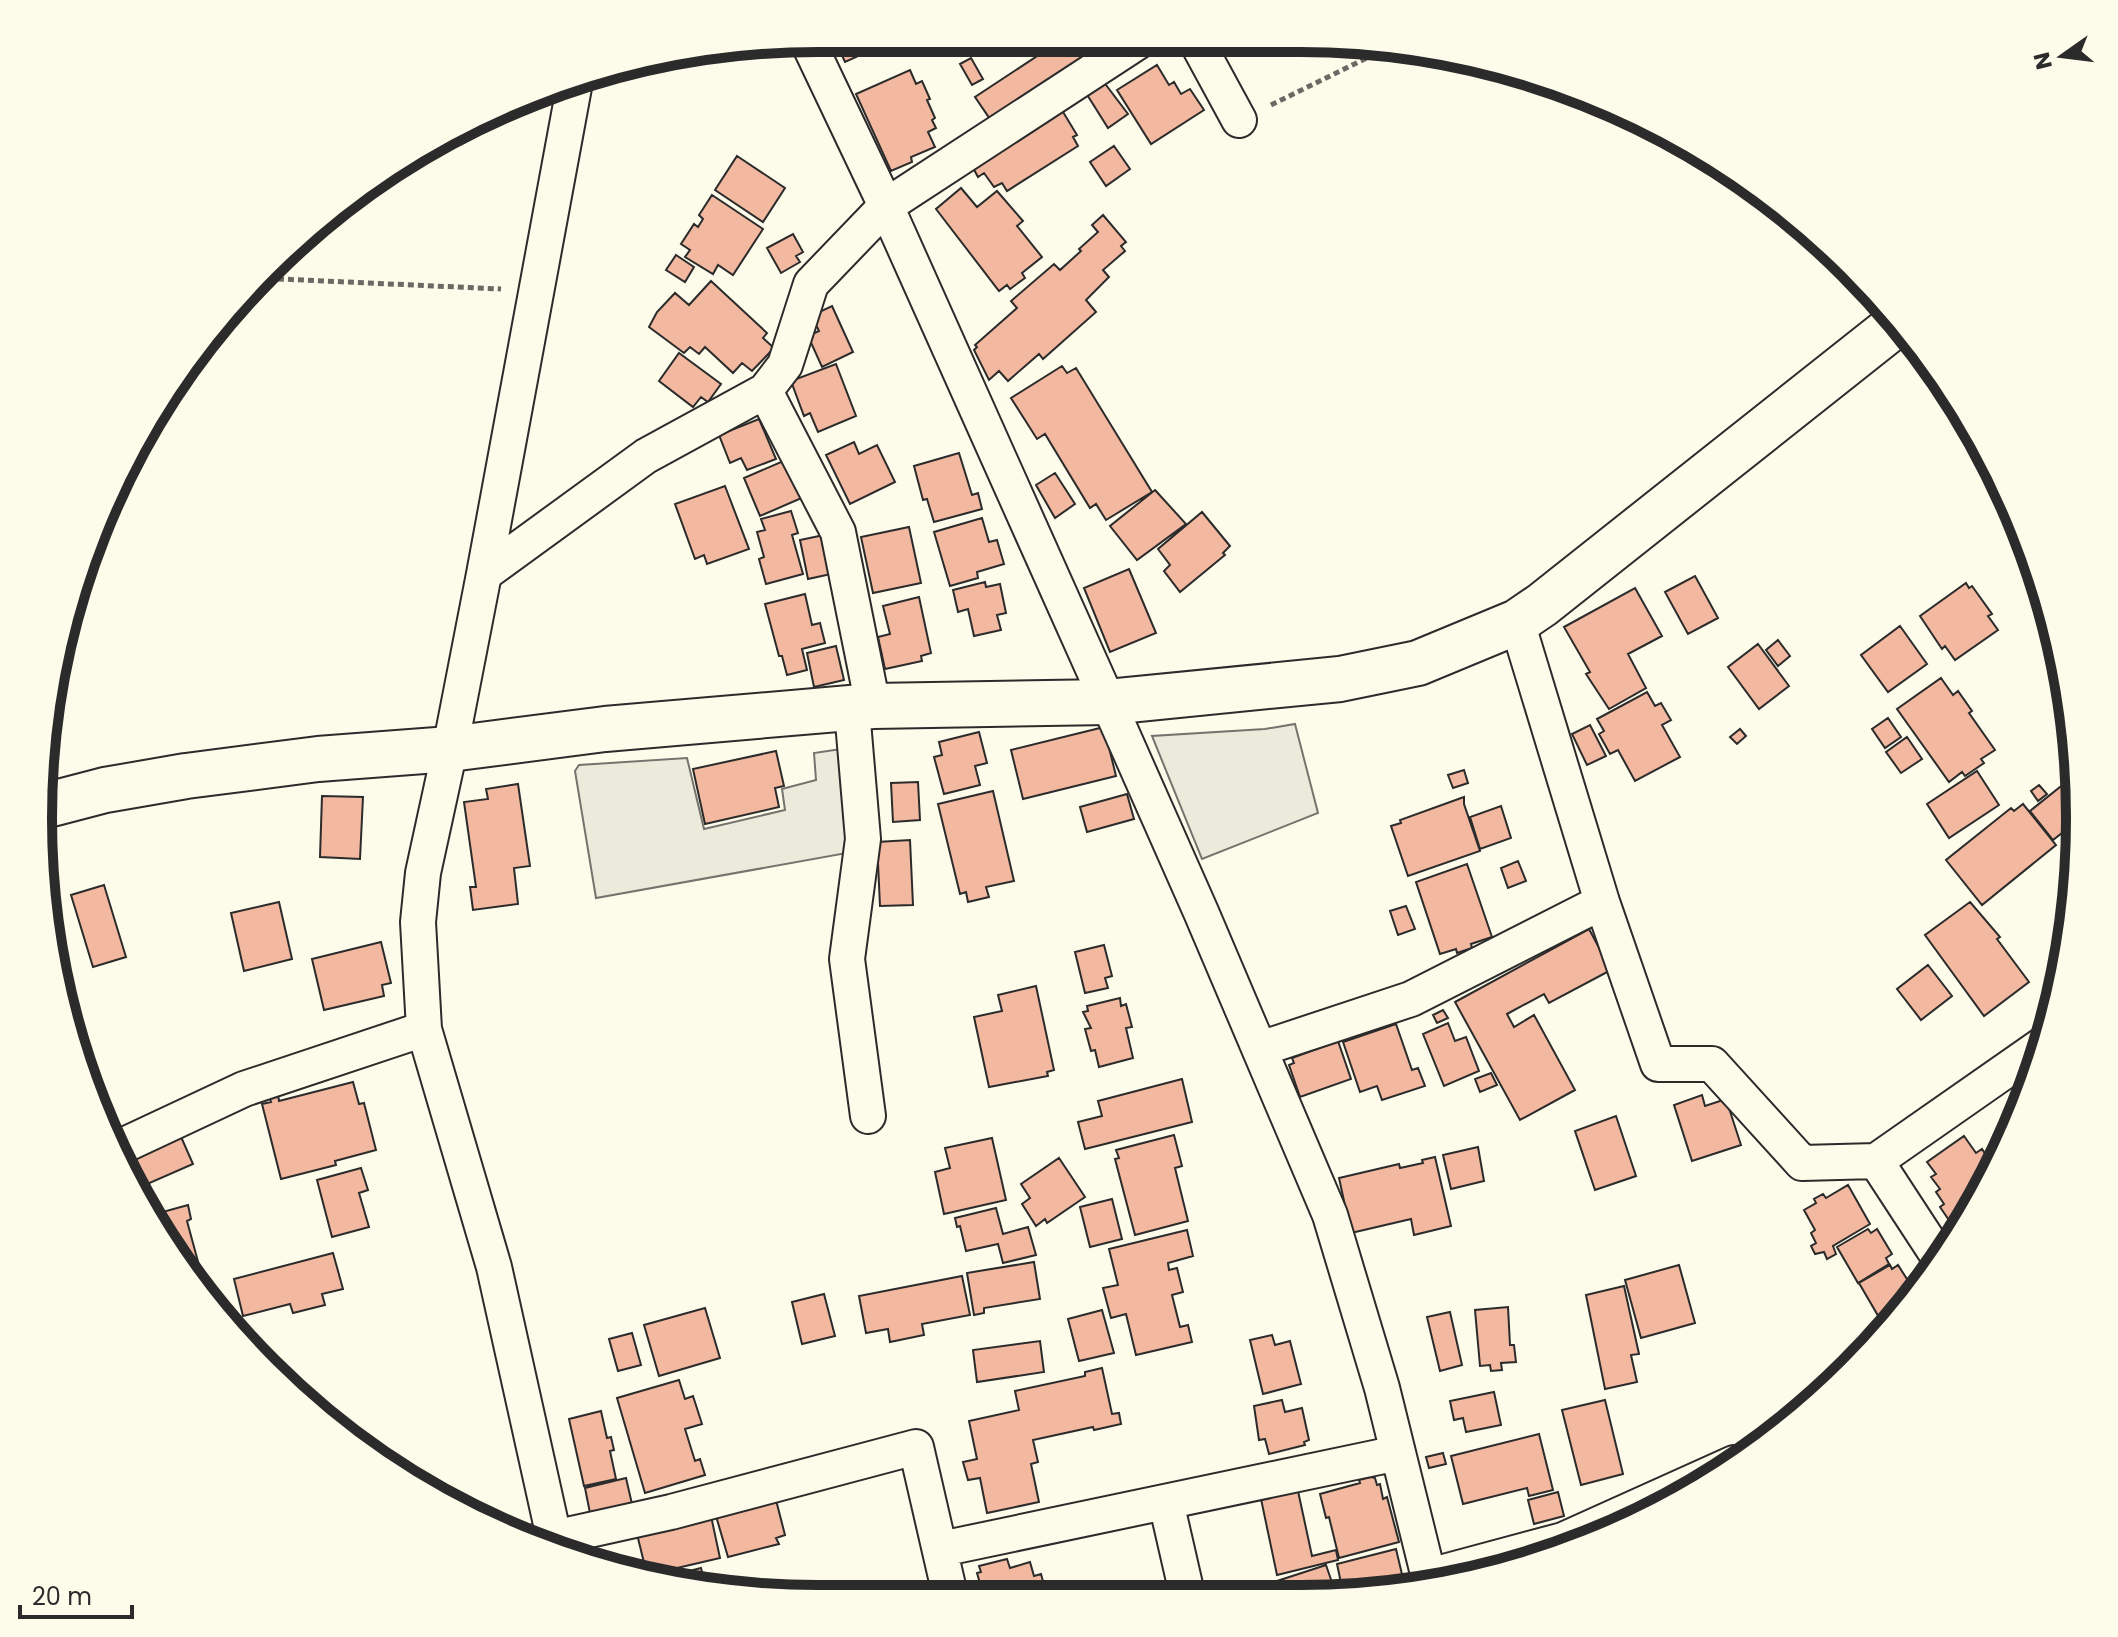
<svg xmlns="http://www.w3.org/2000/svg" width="2118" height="1637" font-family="Poppins,sans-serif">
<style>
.green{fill:#ecebdb;stroke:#74746e;stroke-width:2}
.building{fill:#f2b8a0;stroke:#2b2b2b;stroke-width:2}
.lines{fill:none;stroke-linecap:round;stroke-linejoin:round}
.street-casing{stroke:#2b2b2b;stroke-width:38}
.secondary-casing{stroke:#2b2b2b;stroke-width:48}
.path{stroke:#6a6964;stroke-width:5;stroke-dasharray:6 4;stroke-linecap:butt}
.street{stroke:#fdfbea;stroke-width:34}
.secondary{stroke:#fdfbea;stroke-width:44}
.rim{fill:none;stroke:#2b2b2b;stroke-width:10}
</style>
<rect width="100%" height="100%" fill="#fdfbea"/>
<!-- green -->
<path class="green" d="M1295,724L1318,813L1202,859L1152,736L1265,729Z
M848,748L847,853L596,898L575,771L579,765L687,758L704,829L785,810L782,789L816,780L814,753Z"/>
<!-- building -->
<path class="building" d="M834,38H898L845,62Z
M1063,39H1087L1094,50L990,119L975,97Z
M971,58L983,79L972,85L960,64Z
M1157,65L1169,85L1174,82L1181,94L1190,89L1204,110L1151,144L1117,90Z
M910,70L916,84L922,81L930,99L927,100L935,118L932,120L936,128L928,132L935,147L911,157L912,162L891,171L856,94Z
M1103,81L1128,114L1108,128L1086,93Z
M1060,107L1077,135L1073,137L1078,146L1007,191L1002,183L994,187L984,173L978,177L971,164Z
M1114,146L1130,169L1106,186L1090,162Z
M737,156L785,188L763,222L715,190Z
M961,188L977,207L997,191L1023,221L1017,226L1042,257L1022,273L1025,278L1010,289L1007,285L999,291L936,209Z
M712,195L763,229L733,275L718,265L713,274L685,257L690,250L681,244L694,224L698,227L703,219L699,215Z
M1103,215L1126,242L1121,246L1125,251L1103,270L1109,277L1086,300L1096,312L1043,359L1039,354L1008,381L999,371L989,380L974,350L977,347L975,345L1017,308L1011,301L1054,264L1060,270L1081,251L1079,249L1098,232L1092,225Z
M793,234L803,252L796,256L800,262L781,273L767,248Z
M676,255L694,267L685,282L666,270Z
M711,281L767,333L763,338L774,348L752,371L742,363L733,373L705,347L699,354L690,347L684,353L649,327L657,312L675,293L689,305Z
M832,306L853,352L822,367L808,336L819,331L815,323L818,321L815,314Z
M679,353L721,384L708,402L701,397L693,407L659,381Z
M836,364L856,416L818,432L810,413L804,416L791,381Z
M1062,366L1067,373L1076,368L1152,492L1106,520L1096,504L1090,508L1045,434L1037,439L1011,398Z
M759,419L776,459L747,470L741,458L730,463L719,435Z
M854,442L859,454L877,445L895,482L850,504L826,455Z
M959,453L972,495L978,493L982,509L934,522L927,499L923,500L914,466Z
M788,459L804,497L760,516L744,478Z
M1055,473L1075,504L1055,518L1036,485Z
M725,486L749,549L707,564L704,555L695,559L675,504Z
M1155,490L1186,524L1137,560L1110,526Z
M791,511L798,533L792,535L803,574L766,584L759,559L764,557L757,532L765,530L761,519Z
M1202,512L1230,546L1223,553L1225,555L1180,592L1164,571L1170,565L1158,549Z
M982,518L989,542L997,540L1004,564L977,572L978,578L950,586L934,532Z
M909,527L921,583L873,593L861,537Z
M824,535L831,574L808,579L800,540Z
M1129,569L1156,633L1110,652L1084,588Z
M1695,576L1718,618L1688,634L1665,592Z
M985,582L986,587L1000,584L1006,613L997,615L1001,630L974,636L968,609L958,612L953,590Z
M1966,583L1969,588L1972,586L1992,614L1988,616L1998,630L1955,660L1945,646L1942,649L1920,616Z
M1635,588L1662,636L1628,654L1646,688L1609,709L1586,674L1590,672L1564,627Z
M805,594L812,625L820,623L825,643L802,649L807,670L787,675L782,656H779L765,604Z
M919,597L931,653L921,656L922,661L885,669L878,637L890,634L883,606Z
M1900,626L1927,664L1888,692L1861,655Z
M1778,640L1790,656L1778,666L1766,650Z
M1758,644L1789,686L1759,709L1728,667Z
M836,646L844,680L814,687L807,653Z
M1941,678L1953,695L1958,691L1972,711L1969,713L1995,750L1981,759L1984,763L1965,776L1962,772L1949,782L1897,709Z
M1647,692L1655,706L1661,703L1671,720L1662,725L1680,757L1635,781L1618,750L1610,754L1599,734L1604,731L1597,719Z
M1888,718L1901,737L1885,748L1872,729Z
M1590,725L1606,756L1587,765L1572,734Z
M1104,727L1116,776L1023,799L1011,750Z
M1740,729L1746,736L1737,744L1730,737Z
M979,732L987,763L975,766L980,785L944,794L934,757L942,755L939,742Z
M1907,737L1922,759L1901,773L1886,752Z
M776,751L784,786L775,788L779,807L705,824L693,769Z
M1464,770L1468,783L1453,788L1448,775Z
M1977,771L1999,805L1949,838L1927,804Z
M2075,775L2077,821L2053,840L2030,811Z
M918,782L920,820L893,822L891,783Z
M518,784L530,866L514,868L518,904L473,910L470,887H476L464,802L488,799L486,789Z
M2039,785L2047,794L2038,801L2031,791Z
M993,791L1014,881L986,887L989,897L968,902L966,892L960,894L938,804Z
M1127,794L1134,819L1087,832L1080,807Z
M322,796L363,797L360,859L320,857Z
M1464,797V804L1480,851L1408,876L1391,826L1401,823L1400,820Z
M2023,804L2056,845L1982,905L1946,860L2011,808L2014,811Z
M1501,806L1511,838L1480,849L1470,817Z
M910,840L913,905L880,906L877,842Z
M1518,861L1526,881L1508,888L1501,868Z
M1467,864L1492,937L1471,944L1472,948L1457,953L1456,949L1440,954L1416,882Z
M104,885L126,957L93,967L71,895Z
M279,902L292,959L244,971L231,913Z
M1970,902L2000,937L1997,939L2029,982L1984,1016L1925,935Z
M1406,906L1415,929L1398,935L1390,911Z
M1589,929L1611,970L1549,1003L1544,994L1507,1014L1514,1027L1534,1015L1575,1090L1520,1120L1455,1002Z
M381,942L391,983L382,985L384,996L324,1010L312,959Z
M1104,945L1112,976L1105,978L1108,988L1085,993L1075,952Z
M1928,965L1952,996L1921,1020L1897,989Z
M1036,986L1054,1070L1047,1072L1048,1076L989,1087L974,1017L1002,1011L998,995Z
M1120,998L1121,1006L1126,1004L1132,1027L1126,1028L1133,1058L1099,1067L1095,1050L1091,1051L1085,1029L1091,1028L1083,1012L1088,1011L1087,1006Z
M1443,1010L1448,1018L1437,1023L1433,1015Z
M1448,1023L1455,1041L1466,1037L1479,1071L1444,1086L1423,1034Z
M1396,1024L1412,1070L1418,1068L1425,1086L1382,1100L1377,1086L1360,1092L1343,1042Z
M1338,1041L1351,1079L1300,1097L1289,1065L1294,1063L1292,1058Z
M1491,1073L1497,1085L1480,1092L1475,1079Z
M1182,1079L1192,1122L1085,1149L1078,1122L1102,1116L1098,1101Z
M353,1082L359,1104L364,1103L376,1150L335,1161L336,1165L281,1179L262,1104L271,1102L269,1097L278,1095L279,1101Z
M1702,1095L1705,1106L1726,1099L1741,1145L1692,1161L1674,1105Z
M1616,1116L1636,1176L1595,1190L1575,1131Z
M178,1130L193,1164L136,1189L122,1155Z
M1174,1135L1182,1166L1175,1168L1188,1221L1135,1235L1115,1159L1119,1158L1116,1150Z
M1964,1136L1976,1153L1982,1149L1995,1169L1986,1176L1989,1180L1957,1232L1940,1207L1944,1204L1936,1192L1940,1189L1931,1177L1936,1174L1927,1162Z
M992,1138L1006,1200L944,1214L935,1172L950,1168L945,1148Z
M1478,1147L1484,1181L1451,1189L1443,1155Z
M1435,1157L1451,1226L1414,1235L1411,1219L1351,1233L1339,1178L1399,1164L1400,1168L1423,1163L1422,1160Z
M1059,1158L1085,1197L1047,1223L1045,1219L1036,1226L1022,1204L1030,1198L1021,1184Z
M361,1168L368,1190L359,1193L369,1227L332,1237L317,1180Z
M1848,1185L1870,1224L1833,1246L1836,1254L1827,1259L1824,1252L1815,1254L1811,1246L1816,1243L1811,1233L1815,1230L1804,1210L1816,1203L1814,1199L1823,1194L1826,1198Z
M1112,1199L1122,1239L1090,1247L1080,1207Z
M188,1205L191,1219L187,1221L200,1269L190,1271L148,1216Z
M996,1208L1003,1234L1028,1227L1036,1255L1003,1263L998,1244L966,1251L960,1226L957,1227L955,1218Z
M1868,1229L1871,1233L1877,1229L1892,1254L1886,1258L1889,1264L1858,1283L1837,1247Z
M1187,1230L1193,1256L1168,1263L1169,1270L1177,1268L1183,1292L1172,1295L1180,1327L1188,1325L1192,1342L1136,1355L1126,1314L1111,1318L1103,1288L1118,1285L1109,1249Z
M333,1253L343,1289L322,1294L325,1305L293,1313L290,1304L243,1316L234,1279Z
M1034,1262L1040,1299L984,1308V1313L974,1315L967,1273Z
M1679,1265L1695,1323L1641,1338L1625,1280Z
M1890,1265L1892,1269L1898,1265L1914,1290L1908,1294L1911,1300L1880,1319L1859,1283Z
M962,1276L970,1315L922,1324L924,1335L890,1342L888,1329L866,1333L859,1296Z
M1624,1286L1639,1354L1631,1355L1637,1382L1605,1389L1586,1295Z
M824,1294L835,1336L802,1344L792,1302Z
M1911,1302L1886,1329L1880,1320Z
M1508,1307L1510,1345H1514L1516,1362L1501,1363L1502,1370L1491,1371L1490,1365L1480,1366L1475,1310Z
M705,1308L720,1358L659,1376L644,1325Z
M1102,1310L1114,1353L1079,1361L1068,1319Z
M1450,1312L1462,1365L1440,1371L1427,1317Z
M632,1333L641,1365L618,1371L609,1339Z
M1272,1335L1275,1345L1290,1341L1301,1384L1263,1394L1250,1340Z
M1040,1341L1044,1372L977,1382L973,1350Z
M1102,1368L1112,1414L1119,1413L1121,1424L1094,1430L1093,1427L1033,1440L1038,1462L1031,1464L1039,1502L987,1513L980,1478L968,1480L963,1462L977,1459L969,1421L1019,1410L1015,1391L1085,1376V1372Z
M679,1380L685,1399L693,1396L702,1424L685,1429L695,1461L700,1459L705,1475L645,1493L617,1398Z
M1494,1392L1501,1425L1466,1432L1463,1418L1454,1420L1450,1401Z
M1282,1400L1285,1412L1302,1408L1309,1440L1304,1442L1305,1445L1269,1454L1265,1439L1259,1440L1254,1406Z
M1605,1400L1623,1474L1581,1485L1562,1410Z
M601,1411L607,1438L611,1437L614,1450L610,1451L616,1479L584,1486L569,1419Z
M1539,1434L1553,1490L1529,1496L1527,1488L1463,1504L1451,1456Z
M1443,1453L1446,1464L1429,1468L1426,1457Z
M1371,1477L1375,1478L1377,1485L1380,1484L1383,1499L1387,1497L1399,1542L1339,1558L1329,1517L1326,1518L1320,1494L1360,1483L1359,1480Z
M626,1478L632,1504L590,1513L585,1488Z
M1298,1491L1312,1556L1336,1550L1338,1560L1277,1575L1261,1499Z
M1558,1492L1564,1516L1534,1524L1528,1500Z
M776,1500L785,1535L776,1538L779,1544L728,1557L716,1516Z
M711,1516L720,1558L647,1575L637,1534Z
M1396,1549L1405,1587L1344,1597L1337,1564Z
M1007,1559L1010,1568L1030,1562L1034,1576L1041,1574L1047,1596L1040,1598H980V1596L983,1594L977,1573L981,1572L979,1566Z
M1326,1565L1336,1594L1325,1597L1279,1598L1274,1582Z
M701,1568L706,1588L654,1580Z
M1260,1586L1262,1595L1270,1593L1272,1598H1212Z"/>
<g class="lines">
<defs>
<path id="street" d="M1195,39L1239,120
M807,40L886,206L1108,702L1201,912L1330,1215L1382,1388L1430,1582
M765,391L838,532L873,706
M484,574L646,456L765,391L785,365L811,284L886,206L1142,39
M1517,622L1602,902L1658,1064H1712L1802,1163L1876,1161L2045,1043
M852,710L863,839L847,959L868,1116
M1260,1049L1411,999L1602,902
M118,1148L244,1089L424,1029
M1876,1161L1940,1259
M1166,1502L1188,1598
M531,1543L671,1512L916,1447L951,1599
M941,1549L1398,1453
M557,1551L494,1267L424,1029L418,922L423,873L450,749L484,574L575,82
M1429,1576L1563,1540L1734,1463"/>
<path id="secondary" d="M40,807L105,790L186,776L318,759L450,749L605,729L873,706L1108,702L1340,679L1418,663L1517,622L1542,605L1899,322"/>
</defs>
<!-- street casing -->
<use href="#street" class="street-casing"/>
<!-- secondary casing -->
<use href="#secondary" class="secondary-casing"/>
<!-- path -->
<path class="path" d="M1271,105L1389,47
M258,278L501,289"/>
<!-- street -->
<use href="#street" class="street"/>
<!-- secondary -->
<use href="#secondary" class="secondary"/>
</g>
<!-- crop -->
<path d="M0 0H2118V1637H0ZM818 52H1300A766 766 0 0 1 2066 818V819A766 766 0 0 1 1300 1585H818A766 766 0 0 1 52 819V818A766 766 0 0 1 818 52Z" fill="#fdfbea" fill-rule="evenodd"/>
<path class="rim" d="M818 52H1300A766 766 0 0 1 2066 818V819A766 766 0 0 1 1300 1585H818A766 766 0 0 1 52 819V818A766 766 0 0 1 818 52Z"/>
<!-- north arrow -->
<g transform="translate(2062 56) rotate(256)" stroke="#fdfbea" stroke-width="6" paint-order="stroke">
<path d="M0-6L14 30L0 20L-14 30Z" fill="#2b2b2b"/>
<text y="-12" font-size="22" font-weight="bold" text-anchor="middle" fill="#2b2b2b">N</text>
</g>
<!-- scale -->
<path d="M20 1605v12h112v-12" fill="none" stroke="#2b2b2b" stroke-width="4"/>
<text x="32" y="1605" font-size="24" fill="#2b2b2b" stroke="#fdfbea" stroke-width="6" paint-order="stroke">20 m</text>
</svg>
